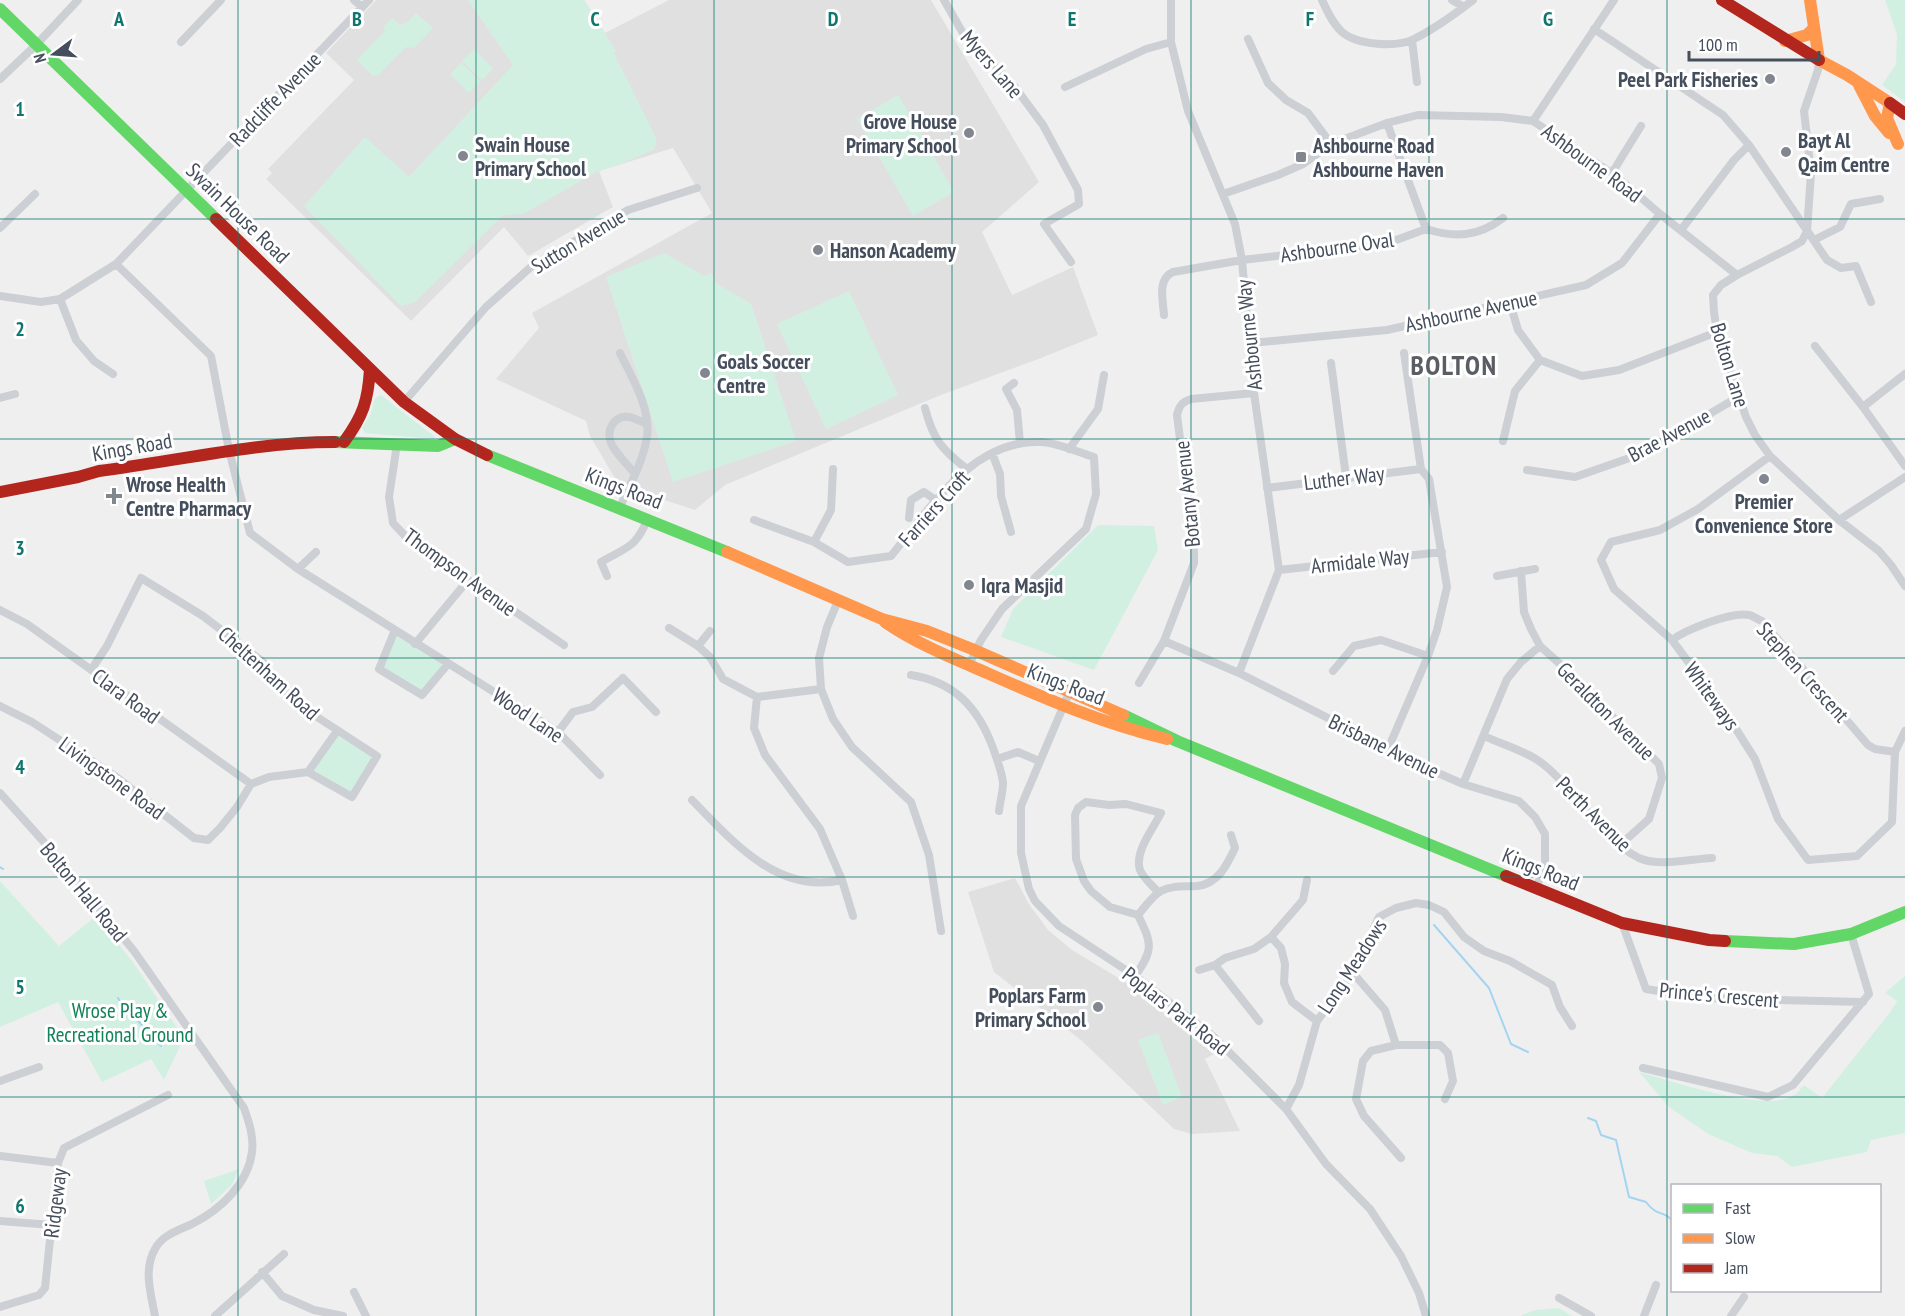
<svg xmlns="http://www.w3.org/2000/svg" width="1905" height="1316" font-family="'PT Sans Narrow',sans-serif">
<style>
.education{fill:#e1e0e0}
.green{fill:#d2f0e2}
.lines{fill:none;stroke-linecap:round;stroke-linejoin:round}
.stream{stroke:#a4d4f0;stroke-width:2}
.street{stroke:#cccfd3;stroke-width:8}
.fast{stroke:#63d668;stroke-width:12}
.slow{stroke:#ff974d;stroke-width:12}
.jam{stroke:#b3261e;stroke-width:12}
.grid{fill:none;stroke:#0f766e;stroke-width:1.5;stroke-opacity:0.55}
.poi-dot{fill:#81868f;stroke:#fff;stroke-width:2}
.labels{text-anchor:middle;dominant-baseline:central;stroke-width:6;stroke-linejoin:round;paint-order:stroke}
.street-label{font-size:21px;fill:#454e5c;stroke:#fff}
.poi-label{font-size:21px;font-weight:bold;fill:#454e5c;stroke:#fff;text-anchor:start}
.park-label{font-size:21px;fill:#12815a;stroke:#fff}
.district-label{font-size:27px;font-weight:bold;letter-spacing:1.5px;fill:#5a5d63;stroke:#fff}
.grid-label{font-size:20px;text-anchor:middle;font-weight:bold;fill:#0f766e;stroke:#fff;stroke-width:6;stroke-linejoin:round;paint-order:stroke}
</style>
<rect width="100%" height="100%" fill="#f0efef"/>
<!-- education -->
<path class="education" d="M376,0H584L605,33L669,0H931L1039,182L982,232L1012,295L1073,267L1098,335L1041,358L941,395L725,485L695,510L619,485L590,436L586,421L496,379L539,328L532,313L712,213L673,148L599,171L613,207L528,256L504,227L411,321L266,179L272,173L268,169L354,80L326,53Z
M1015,878L1029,904L1048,930L1072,950L1130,985L1214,1054L1205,1059L1240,1131L1192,1134L1174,1129L1082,1041L994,972L968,892Z"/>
<!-- green -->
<path class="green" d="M468,0H584L616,51L614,53L656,138V144L653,150L618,165L598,171L523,214L503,215L415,302L401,306L304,206L365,137L409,177L513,65Z
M1885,0H1905V102L1882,85L1896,64L1897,35Z
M416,13L433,28L414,48L406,47L377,76H373L357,60L385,31L383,27L392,18L400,25L406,23Z
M474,49L493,69L482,80L462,61Z
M461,63L480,81L469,93L450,74Z
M898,95L954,192L913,216L857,119Z
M664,253L704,276L711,273L716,283L751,304L796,441L673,482L606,277Z
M849,291L898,395L826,429L777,324Z
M381,395L435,437L434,439L365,433L362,428L371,413L375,398Z
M1098,525L1154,526L1158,550L1094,670L1001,637L1013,609Z
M397,635L443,664L421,691L383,667Z
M338,735L373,757L350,793L313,772Z
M0,881L59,946L96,916L133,962L184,1038L164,1080L151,1059L102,1082L58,1002L0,1027Z
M1905,976V1133L1871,1140L1867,1152L1792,1167L1777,1156L1752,1153L1708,1134L1669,1107L1639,1072C1673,1081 1765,1114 1794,1095C1798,1093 1801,1088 1804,1085L1822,1098L1891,1011L1897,1001L1885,993Z
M1158,1033L1182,1097L1163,1105L1138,1040Z
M239,1169L232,1185L211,1204L204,1181Z
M1559,1308L1572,1316H1520L1535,1310Z"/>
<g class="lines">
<!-- stream -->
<path class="stream" d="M0,867L3,869
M1434,925L1489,988L1511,1044L1528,1052
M118,998C124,1009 133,1015 141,1024C148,1032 153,1039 161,1046
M1588,1118L1596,1121L1601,1135L1616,1140L1629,1197L1646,1202C1657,1217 1663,1210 1672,1220"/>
<!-- street -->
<path class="street" d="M354,0L362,7
M944,0L964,35L1014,86L1043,125L1078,190L1079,204L1044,224L1071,262
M1171,0V42L1188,111L1235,224L1242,260L1254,393L1279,570L1239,673
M1322,0C1327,11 1333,24 1342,32C1357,45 1396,48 1414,39C1434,29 1455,14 1473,0
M1452,0L1464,7
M1594,29L1723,115L1749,145L1827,260L1841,268L1856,266L1871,302
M1248,39L1268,83L1286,100L1308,113L1331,144
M1412,40L1417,82
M181,42L221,0
M1819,60L1818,70L1804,111L1811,173L1807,231L1802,241L1792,247L1737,275L1721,285L1713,295L1714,312L1717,332L1746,417L1755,435L1770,456L1839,520L1879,551L1891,565L1905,586
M0,79L36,45L78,0
M1065,87L1146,49L1171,42
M1533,121L1614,0
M1612,173L1641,126
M1223,194L1278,175L1303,164L1331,144L1387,123L1418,115L1501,117L1533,121L1616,176L1660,214L1737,275
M0,228L35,194
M1426,229C1455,238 1478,237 1503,218
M1681,230L1734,160L1749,145
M1814,240L1840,227L1851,204L1880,199
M116,264L211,356L229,450L250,533L298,569L558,732L600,775
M0,296L41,302L60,299L116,264L369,0
M60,299L76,340L94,361L113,374
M1510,303L1518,330L1540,360L1582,376L1619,370L1717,332
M1164,315C1163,300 1157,279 1173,272L1242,260L1388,243L1426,229L1387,123
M1251,343L1387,330L1586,285L1622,263L1660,214
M1815,346L1863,407L1905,466
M620,353C632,378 651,408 647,437C643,462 630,485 620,507
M1404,353L1421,469
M1331,363L1346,477
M1014,383L1006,389L1017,410L1020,443
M0,398L15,394
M404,402L486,307L532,266L628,210L697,188
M1863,407L1905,374
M925,408C933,439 941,449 967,469
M1503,441L1515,391L1540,360
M397,444L389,497L393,523L408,539L564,645
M1069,449L1098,409L1104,375
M992,453L1000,474L1001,496L1011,532
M1770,456L1698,509L1660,530L1611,542L1601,560L1614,589L1672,640L1724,710L1755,759L1778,819L1808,860L1857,856L1892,822L1895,752L1905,731
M1527,470L1575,477L1641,454L1740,396
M635,474C628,465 616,454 611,443C606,430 614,415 629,417C635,418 642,422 647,424
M1267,488L1421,469
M909,518L911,500L924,492L937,501
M754,520L814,542L848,562L891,556C929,510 972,439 1041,442C1059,443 1077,452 1094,457L1096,494L1086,529L1002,609L981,640L969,665
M1839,520L1905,477
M814,542L831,510L833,469
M298,569L316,552
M1279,570L1442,552
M1521,571L1524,612L1531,629L1540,646L1570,673L1659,764L1662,778L1649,819L1620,845
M607,576L601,562C627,547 636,548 648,518
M1497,576L1535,569
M838,601L827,627L819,658L821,689L833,719L852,747L911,802L929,855L941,931
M0,610L27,624L251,784
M669,628L698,646L710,657L723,679L757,697L821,689
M395,630L379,669L422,695L448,664
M1672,640C1685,630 1732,611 1749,615C1753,616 1759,620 1762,621L1868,745L1875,749L1895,752
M1164,641L1239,673L1429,769L1463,784L1519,801L1535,817L1545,834V864L1536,889
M415,644L468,580
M698,646L710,631
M91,670L107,646L141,578L203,616L263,662L271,679L311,713L377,756L352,797L308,772
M1333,671L1354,646L1381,640L1428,656
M911,675C954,682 978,707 993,748C997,759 1002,772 1003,783C1003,792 1000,802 999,811
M1139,683L1164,641L1194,563V551L1177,415C1179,406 1182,402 1191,399L1254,393
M1069,693L1021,806V853L1029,889L1035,901L1059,926L1135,976L1214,1037L1286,1109L1326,1164L1370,1209L1401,1256L1419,1293L1426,1316
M757,697L754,728L765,755L820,829L842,880L853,916
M0,706L32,722L115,776L194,838L208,840L220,828L237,807L251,784L269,777L308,772L337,731
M558,732L573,712L592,707L623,678L656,712
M1484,736C1501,744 1523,750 1539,761C1574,786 1600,839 1639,858C1659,867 1691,859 1712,858
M1388,749L1428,656L1437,630L1447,587L1429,479L1421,469
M997,759L1018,752L1039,761
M1463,784L1507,679L1521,662L1540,646
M0,793L52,851L134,951L244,1108C249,1122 254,1137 252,1152C248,1184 220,1210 192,1224C179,1230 162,1235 155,1249C143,1270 151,1294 155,1316
M692,800C732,841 778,895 842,880
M1138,915L1110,907L1091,891L1084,881L1076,859L1075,815L1078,808L1086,802L1109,805L1126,804L1161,813C1153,829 1134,852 1140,870C1144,879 1152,885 1158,892
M1622,923L1646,989L1702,998L1863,1002
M1271,937L1281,948L1285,964L1284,983L1292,1002L1317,1021
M1215,965L1259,1021
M1199,970L1215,965L1225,958L1254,949L1271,937L1303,900L1307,880
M1353,973L1385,1010L1396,1045H1440L1448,1053L1453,1081L1445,1099
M1135,976C1154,949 1152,944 1138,915C1145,907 1152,896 1161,891C1173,885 1184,887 1197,886C1218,884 1227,865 1235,848L1231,835
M1396,1045L1371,1051L1363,1061L1356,1099L1364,1116L1401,1158
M1643,1068L1768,1097L1793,1085L1869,994L1851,934
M0,1081L39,1067
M1286,1109L1299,1085L1317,1021L1353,973L1379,917L1396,908L1416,903L1429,905L1444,912L1464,937L1484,951L1510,961L1552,985L1560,1007L1572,1026
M0,1156L58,1163
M0,1221L52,1225
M262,1272L282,1296L314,1310L343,1316
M354,1292L366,1316
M1559,1298L1591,1316
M0,1307L39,1295L45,1288L58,1163L64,1148L168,1095
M215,1316L284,1254
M1644,1316L1656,1285
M1731,1316L1744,1297"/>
<!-- fast -->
<path class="fast" d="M0,9L216,219
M335,442L438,446L455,439
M487,455L727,552
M1123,715L1177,741L1506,876
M1725,941L1794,944L1851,934L1905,912"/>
<!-- slow -->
<path class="slow" d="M1810,0L1819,60L1847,75L1890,103L1887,118L1898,144
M1785,41L1807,35L1814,28
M1859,85L1875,116L1889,133
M727,552L882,619L927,631L972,649L1123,715
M885,622C917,644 952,658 987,673C1046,699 1104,724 1167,739"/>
<!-- jam -->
<path class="jam" d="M1722,0L1819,60
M1890,103L1905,114
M216,219L404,402L455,439L487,455
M344,442C363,416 368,401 370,369
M0,492L78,477L99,471C178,461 255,442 335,442
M1506,876L1622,923L1709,940L1725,941"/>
</g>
<!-- grid -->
<path class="grid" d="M238,0V1316M476,0V1316M714,0V1316M952,0V1316M1191,0V1316M1429,0V1316M1667,0V1316M0,219H1905M0,439H1905M0,658H1905M0,877H1905M0,1097H1905"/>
<!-- markers -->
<g class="poi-dot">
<circle cx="1770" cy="79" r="6"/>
<circle cx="969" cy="133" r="6"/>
<circle cx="1786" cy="152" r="6"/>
<circle cx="463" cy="156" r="6"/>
<rect x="1295" y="151" width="12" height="12" rx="3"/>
<circle cx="818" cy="250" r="6"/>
<circle cx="705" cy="373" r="6"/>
<circle cx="1764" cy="479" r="6"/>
<path d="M111 487h6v6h6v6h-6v6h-6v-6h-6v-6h6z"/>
<circle cx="969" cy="585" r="6"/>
<circle cx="1098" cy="1007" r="6"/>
</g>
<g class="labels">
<!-- street labels -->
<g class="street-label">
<text transform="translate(992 64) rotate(49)">Myers Lane</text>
<text transform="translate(275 99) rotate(-46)">Radcliffe Avenue</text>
<text transform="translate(1592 163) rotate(36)">Ashbourne Road</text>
<text transform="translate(238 213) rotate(44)">Swain House Road</text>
<text transform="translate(578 241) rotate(-31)">Sutton Avenue</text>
<text transform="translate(1337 247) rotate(-8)">Ashbourne Oval</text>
<text transform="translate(1471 311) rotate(-12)">Ashbourne Avenue</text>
<text transform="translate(1249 335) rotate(-96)">Ashbourne Way</text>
<text transform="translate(1730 365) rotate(73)">Bolton Lane</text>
<text transform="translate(1669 435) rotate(-28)">Brae Avenue</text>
<text transform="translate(132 447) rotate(-10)">Kings Road</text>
<text transform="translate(1344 478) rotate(-7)">Luther Way</text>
<text transform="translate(624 488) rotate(21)">Kings Road</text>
<text transform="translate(1187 494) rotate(-96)">Botany Avenue</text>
<text transform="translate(934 508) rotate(-48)">Farriers Croft</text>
<text transform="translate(1360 561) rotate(-6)">Armidale Way</text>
<text transform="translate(460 572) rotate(36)">Thompson Avenue</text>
<text transform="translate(1803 672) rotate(48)">Stephen Crescent</text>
<text transform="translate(269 673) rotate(42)">Cheltenham Road</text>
<text transform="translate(1066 684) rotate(21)">Kings Road</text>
<text transform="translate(126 696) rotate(36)">Clara Road</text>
<text transform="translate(1712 696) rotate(54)">Whiteways</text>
<text transform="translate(1606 711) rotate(45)">Geraldton Avenue</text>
<text transform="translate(528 715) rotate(34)">Wood Lane</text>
<text transform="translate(1384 746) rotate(26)">Brisbane Avenue</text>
<text transform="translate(112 778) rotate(36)">Livingstone Road</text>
<text transform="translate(1594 814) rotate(45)">Perth Avenue</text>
<text transform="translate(1541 869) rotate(22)">Kings Road</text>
<text transform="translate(84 892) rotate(50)">Bolton Hall Road</text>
<text transform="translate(1352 966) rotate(-57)">Long Meadows</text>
<text transform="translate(1719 995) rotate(5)">Prince's Crescent</text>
<text transform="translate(1176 1011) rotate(38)">Poplars Park Road</text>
<text transform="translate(55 1203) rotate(-83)">Ridgeway</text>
</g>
<!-- poi labels -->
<g class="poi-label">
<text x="1758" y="79" text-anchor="end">Peel Park Fisheries</text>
<text x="957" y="121" text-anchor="end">Grove House<tspan x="957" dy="24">Primary School</tspan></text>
<text x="1798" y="140">Bayt Al<tspan x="1798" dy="24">Qaim Centre</tspan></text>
<text x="475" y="144">Swain House<tspan x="475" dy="24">Primary School</tspan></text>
<text x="1313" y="145">Ashbourne Road<tspan x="1313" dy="24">Ashbourne Haven</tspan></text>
<text x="830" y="250">Hanson Academy</text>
<text x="717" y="361">Goals Soccer<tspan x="717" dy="24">Centre</tspan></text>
<text x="126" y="484">Wrose Health<tspan x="126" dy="24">Centre Pharmacy</tspan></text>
<text x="1764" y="501" text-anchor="middle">Premier<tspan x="1764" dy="24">Convenience Store</tspan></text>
<text x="981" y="585">Iqra Masjid</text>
<text x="1086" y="995" text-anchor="end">Poplars Farm<tspan x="1086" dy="24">Primary School</tspan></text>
</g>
<!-- park labels -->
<g class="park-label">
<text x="120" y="1010">Wrose Play &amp;<tspan x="120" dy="24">Recreational Ground</tspan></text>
</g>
<!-- district labels -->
<g class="district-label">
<text x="1454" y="365">BOLTON</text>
</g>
</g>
<g class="grid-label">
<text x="119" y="26">A</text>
<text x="357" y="26">B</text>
<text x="595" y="26">C</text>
<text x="833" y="26">D</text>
<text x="1072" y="26">E</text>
<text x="1310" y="26">F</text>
<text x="1548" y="26">G</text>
<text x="20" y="116">1</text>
<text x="20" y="336">2</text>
<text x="20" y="555">3</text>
<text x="20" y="774">4</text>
<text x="20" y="994">5</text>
<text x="20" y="1213">6</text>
</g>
<!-- legend -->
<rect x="1671" y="1184" width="210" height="108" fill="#ffffff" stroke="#b5b8be" stroke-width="1.5"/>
<rect x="1683" y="1204" width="30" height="9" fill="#63d668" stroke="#b5b8be" stroke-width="1.5"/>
<text x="1725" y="1214" font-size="18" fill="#454e5c">Fast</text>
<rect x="1683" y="1234" width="30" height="9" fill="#ff974d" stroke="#b5b8be" stroke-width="1.5"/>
<text x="1725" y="1244" font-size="18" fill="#454e5c">Slow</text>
<rect x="1683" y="1264" width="30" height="9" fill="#b3261e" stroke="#b5b8be" stroke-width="1.5"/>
<text x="1725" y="1274" font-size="18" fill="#454e5c">Jam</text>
<!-- north arrow -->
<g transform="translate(54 54) rotate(254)" stroke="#ffffff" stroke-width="4.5" paint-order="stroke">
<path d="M0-4.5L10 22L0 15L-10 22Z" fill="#454e5c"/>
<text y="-9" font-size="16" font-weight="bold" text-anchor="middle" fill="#454e5c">N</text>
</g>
<!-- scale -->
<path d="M1689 51v9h130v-9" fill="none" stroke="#454e5c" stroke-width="3"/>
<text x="1698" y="51" font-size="18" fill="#454e5c" stroke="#ffffff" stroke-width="4.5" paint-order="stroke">100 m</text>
</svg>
